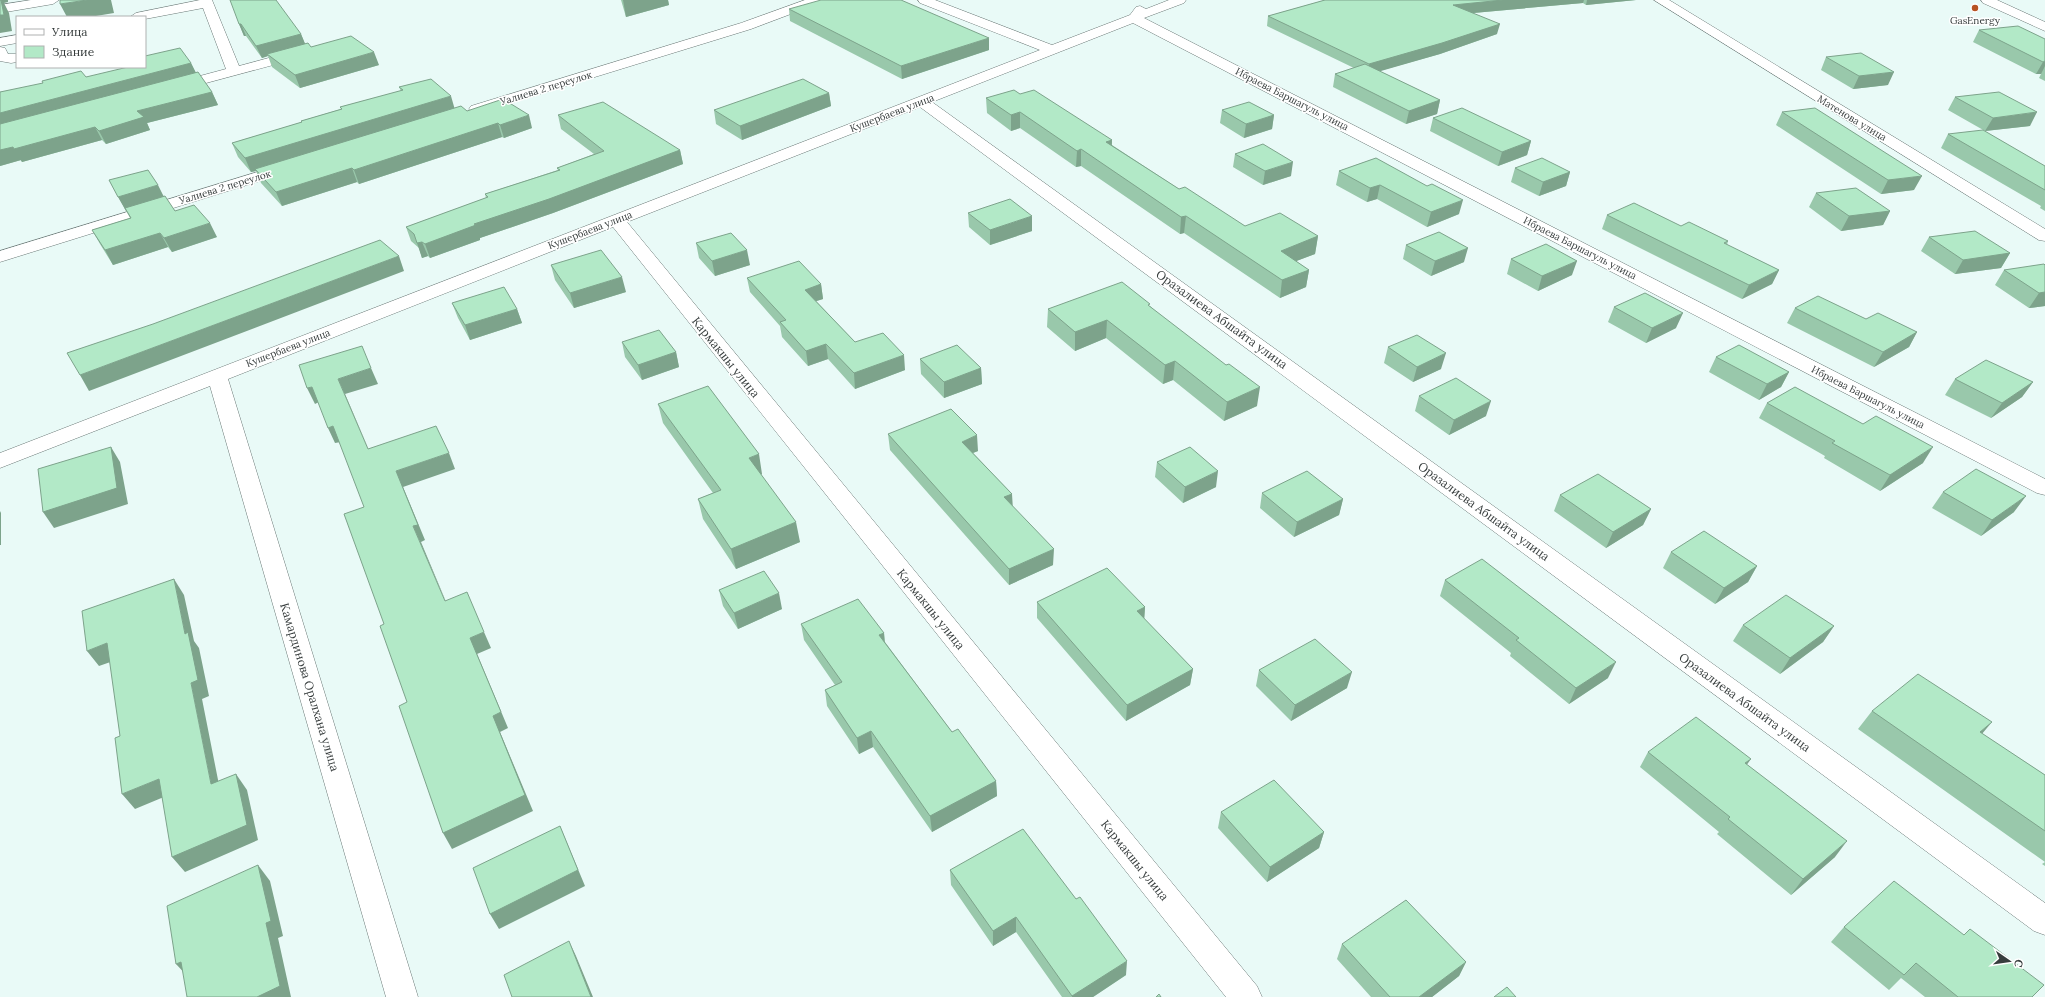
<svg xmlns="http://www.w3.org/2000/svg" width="2045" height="997" font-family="Lora,serif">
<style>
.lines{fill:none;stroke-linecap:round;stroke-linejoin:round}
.minor-casing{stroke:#6a7876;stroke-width:1}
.minor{fill:#fff;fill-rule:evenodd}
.wall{fill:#99c8ab}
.shaded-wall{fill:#7da38b}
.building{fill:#b2e9c7;stroke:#7da38b}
.poi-dot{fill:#b75222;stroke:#fff;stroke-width:1.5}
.labels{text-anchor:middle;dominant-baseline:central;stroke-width:3;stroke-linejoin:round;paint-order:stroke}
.far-poi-label{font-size:10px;fill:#373d3d;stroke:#fff}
.far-street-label{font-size:10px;fill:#373d3d;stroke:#fff}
.street-label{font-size:12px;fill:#373d3d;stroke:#fff}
</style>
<rect width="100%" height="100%" fill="#e9faf7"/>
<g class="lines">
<defs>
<path id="minor" d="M31,0H59L53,4L0,13V5Z
M200,0H212L239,66L298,50L305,54L303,57L180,90H170L168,87L170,84L226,69L203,8L145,19V17H130L136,13Z
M805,0H822L820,3L751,29L481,112H471L469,109L471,106L741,23Z
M918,0H935L1052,45L1130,15L1136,7L1140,6L1146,9L1169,0H1186L1184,3L1144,18L2045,479V495L2037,493L1133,23L932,102L2045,903V935L2034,931L920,107L627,222L1257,986L1262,997H1226L613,227L228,379L418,997H386L210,386L0,468V453L1040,50L920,3Z
M1654,0H1669L2045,229V241L2039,240Z
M1981,0H1997L2045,22V31L1983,3Z
M17,35V43L0,46V38Z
M0,47L5,48L8,54H17V62L11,63L0,61Z
M287,163L292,165L295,168L292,171L0,262V251Z"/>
</defs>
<!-- minor casing -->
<use href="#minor" class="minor-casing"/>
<!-- minor -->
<use href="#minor" class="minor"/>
</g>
<!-- wall -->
<path class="wall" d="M621,0H668L669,5L626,17Z
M1325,0H1636L1586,5L1583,3L1473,13L1497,34L1440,54L1379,71L1440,100L1437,114L1406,124L1333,87L1335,74L1354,68L1267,26L1268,16Z
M789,9L989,50L902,79L790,21Z
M239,24L301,34L305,44L311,47L379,65L300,88L272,67L268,56L262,58L246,36H244Z
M1979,30L2045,39V81L2039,78L2041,74H2036L1973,42Z
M1826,57L1888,85L1853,89L1821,70Z
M191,63L196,73L212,92L218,105L147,123L150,130L106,144L102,140L22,162L21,160L0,166V92L86,77Z
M399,87L454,108L532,128L504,138L502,137L359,184L357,182L282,206L261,183L256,171L251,172L238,157L232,143L302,122L301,121L341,109L340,107L401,91Z
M829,93L831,106L742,140L716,124L714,110Z
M1020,94L1112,140V145L1179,189L1245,226L1318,236L1315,254L1296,261L1309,270L1306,287L1280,298L1184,233L1180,234L1081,166L1076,167L1020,128L1011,131L987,113L986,98Z
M1955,97L2030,126L1985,131L1948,110Z
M1222,110L1274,115L1272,129L1244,138L1220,123Z
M1782,112L1914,190L1881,194L1776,125Z
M558,115L680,150L683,164L553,213L480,238V240L430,258L428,256L422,258L419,248L411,241L406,227L486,198L485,194L558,170L557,168L594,154L561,129Z
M1433,118L1531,141L1527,155L1498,166L1430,131Z
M1948,134L2045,166V211L2040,208L2041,206L1941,148Z
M1235,154L1291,176L1263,185L1233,167Z
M1376,158L1459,214L1427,227L1377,199L1367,202L1336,185L1339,171Z
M1515,168L1570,172L1566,186L1539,196L1511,182Z
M109,180L164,196L175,211L217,237L172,252L168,247L113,265L100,244L92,230L130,218Z
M1816,193L1890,211L1883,225L1841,231L1809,207Z
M968,213L1032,231L990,245L969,227Z
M1607,215L1681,226L1728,241L1727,245L1779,270L1772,284L1742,299L1602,229Z
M1929,237L2010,253L2001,268L1955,274L1921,251Z
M696,243L750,265L715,276L699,258Z
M1406,245L1464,262L1431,276L1403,259Z
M1511,259L1572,275L1538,291L1507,274Z
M551,265L626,292L574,308L555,280Z
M2045,265V306L2029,308L1995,285L2004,270Z
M747,278L821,284L823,299L816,301L855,342L905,370L855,389L828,359L808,366L782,337L780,326L750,292Z
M452,303L517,309L522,323L470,340L458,318Z
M1150,306L1257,406L1224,421L1173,380L1163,384L1106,338L1075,351L1047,327L1048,309Z
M1614,307L1676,328L1646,343L1608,322Z
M1795,308L1866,319L1917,332L1909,347L1874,367L1787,323Z
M622,342L676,352L679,367L642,380L625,357Z
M1388,347L1441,369L1413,382L1384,363Z
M1716,357L1789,372L1781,387L1759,400L1709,372Z
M920,359L981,368L982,384L944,398L921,374Z
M1955,379L2033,382L2022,397L1991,418L1945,395Z
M1419,396L1486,416L1449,435L1415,411Z
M1767,403L1923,463L1880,491L1824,458L1825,456L1759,418Z
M658,404L762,474L761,475L800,542L736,569L703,519L698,499L713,493L663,423Z
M888,434L978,451L973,453L1012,494V506L1053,565L1009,585L890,450Z
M1157,462L1216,487L1183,503L1155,477Z
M1943,492L2014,512L1981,536L1932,508Z
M1262,493L1343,499L1339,515L1294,537L1260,508Z
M1560,495L1651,509L1643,525L1606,548L1554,511Z
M1671,552L1757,566L1748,582L1715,604L1663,568Z
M1445,580L1608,678L1569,704L1510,656L1511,653L1440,596Z
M719,590L782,609L738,629L723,606Z
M1037,602L1145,607L1144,619L1193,669L1190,685L1126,721L1037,618Z
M801,624L884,633L885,642L952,732L996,781L997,796L932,832L873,747L859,754L827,706L825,690L835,685L804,640Z
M1743,625L1834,626L1823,642L1780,674L1733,641Z
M1259,670L1347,688L1291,721L1256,686Z
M1872,711L1982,734L2045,775V866L2042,864L2045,862L1858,729Z
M1648,752L1747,765L1835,857L1791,895L1717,834L1719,832L1640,767Z
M1221,812L1324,832L1319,848L1267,882L1218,828Z
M950,870L1126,975L1093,997H1062L1016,932L993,946L951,885Z
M1844,927L2032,997H1925L1901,978L1889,990L1831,942Z
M1342,944L1466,962L1459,976L1432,997H1371L1337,959Z"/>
<!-- shaded-wall -->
<path class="shaded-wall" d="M0,0H8V2L4,3L9,13L12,31L0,33Z
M87,0H111L114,13L90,17H67L60,4Z
M623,0H668L669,5L626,17Z
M1503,0H1584L1583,3L1451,15L1453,5Z
M1587,0H1636L1586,5Z
M239,24H241L246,36H244Z
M1500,24L1497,34L1440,54L1367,75L1369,64Z
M301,34L306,46L267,54L268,56L262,58L256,46Z
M989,38V50L902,79L901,66Z
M374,52L379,65L300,88L295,75Z
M2045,61V66L2041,74H2036L2043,62Z
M191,63L197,75L0,127V113Z
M1894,72L1888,85L1853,89L1859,76Z
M212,92L218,105L147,123L150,130L106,144L99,131L137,111Z
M829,93L831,106L742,140L740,126Z
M451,96L455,110L255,169L256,171L251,172L245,158Z
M1440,100L1437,114L1406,124L1409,111Z
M1020,112V128L1011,131V115Z
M2037,112L2030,126L1985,131L1993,118Z
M529,115L532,128L504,138L500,125Z
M1274,115L1272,129L1244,138L1246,124Z
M498,123L502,137L359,184L354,170Z
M95,127L102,140L22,162L14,149Z
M1112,140L1111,156L1106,142Z
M1531,141L1527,155L1498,166L1502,152Z
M13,147L21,160L0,166V150Z
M1081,149V166L1076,167L1077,151Z
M680,150L683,164L553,213L480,238V240L430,258L425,244L474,224Z
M1293,162L1291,176L1263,185L1265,171Z
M352,168L357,182L282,206L276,192Z
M1570,172L1566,186L1539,196L1543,182Z
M1922,176L1914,190L1881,194L1888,180Z
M158,185L165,199L126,211L118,197Z
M1380,185L1377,199L1367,202L1370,188Z
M1463,200L1459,214L1427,227L1431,212Z
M1890,211L1883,225L1841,231L1849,216Z
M1032,216V231L990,245V230Z
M1186,216L1184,233L1180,234L1181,217Z
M210,223L217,237L172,252L164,238Z
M160,233L168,247L113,265L105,250Z
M1318,236L1315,254L1278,268L1281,251Z
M422,242L428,256L422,258L417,243Z
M1468,248L1464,262L1431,276L1435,261Z
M747,250L750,265L715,276L712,261Z
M2010,253L2001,268L1955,274L1963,260Z
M399,256L404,271L89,391L80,375Z
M1577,261L1572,275L1538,291L1542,276Z
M1309,270L1306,287L1280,298L1282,280Z
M1779,270L1772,284L1742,299L1749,285Z
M622,277L626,292L574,308L570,293Z
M821,284L823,299L807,304L805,290Z
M2045,292V306L2029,308L2039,293Z
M517,309L522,323L470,340L465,325Z
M1683,313L1676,328L1646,343L1652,328Z
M1107,320L1106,338L1075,351V332Z
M1917,332L1909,347L1874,367L1883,352Z
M826,344L828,359L808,366L806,351Z
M676,352L679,367L642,380L638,365Z
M1446,353L1441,369L1413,382L1417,367Z
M904,355L905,370L855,389L854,373Z
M1175,361L1173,380L1163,384L1165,365Z
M371,368L378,384L345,394L375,464L338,379Z
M981,368L982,384L944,398V382Z
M1789,372L1781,387L1759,400L1767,384Z
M2033,382L2022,397L1991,418L2002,403Z
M312,387L319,402L315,404L307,388Z
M1260,387L1257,406L1224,421L1227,402Z
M1491,401L1486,416L1449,435L1454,420Z
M333,426L341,442L335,443L328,428Z
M977,435L978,451L962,457V442Z
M111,447L120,462L128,504L54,528L43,512Z
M1933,447L1923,463L1880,491L1890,475Z
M449,453L455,469L403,487L425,540L421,542L452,616L413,526L396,471Z
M759,454L762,474L752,478L749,458Z
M1218,471L1216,487L1183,503L1185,487Z
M1012,494L1013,510L1004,497Z
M2026,496L2014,512L1981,536L1992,520Z
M1343,499L1339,515L1294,537L1297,522Z
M1651,509L1643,525L1606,548L1613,532Z
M0,511L1,513V545H0Z
M796,522L800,542L736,569L731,549Z
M1054,549L1053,565L1009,585V569Z
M1757,566L1748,582L1715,604L1724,588Z
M174,579L184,595L194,641L199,648L209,696L202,699L222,800L211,784L191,683L185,634Z
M779,593L782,609L738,629L734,613Z
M1145,607L1144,623L1137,611Z
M1834,626L1823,642L1780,674L1790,658Z
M484,632L491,648L477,654L508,728L500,732L533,811L452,849L443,833L493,716L470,638Z
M884,633L885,649L879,635Z
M107,643L119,659L99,666L87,651Z
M1616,662L1608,678L1569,704L1576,688Z
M1193,669L1190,685L1126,721L1127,705Z
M1352,672L1347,688L1291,721L1295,705Z
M1992,722L1976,741L1980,732Z
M871,731L873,747L859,754L857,738Z
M1751,759L1740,774L1745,763Z
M236,774L247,790L258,840L185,872L172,857Z
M159,779L171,794L135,809L122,794Z
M996,781L997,796L932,832L930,816Z
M560,826L585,886L499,929L490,914Z
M1324,832L1319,848L1267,882L1270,867Z
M1847,841L1835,857L1791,895L1803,879Z
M258,865L270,881L283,936L278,938L291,997H257L266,923Z
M1016,917V932L993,946V931Z
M569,941L576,956L593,997H591Z
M1127,961L1126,975L1093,997H1072V996Z
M181,962L190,979L176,964Z
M1466,962L1459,976L1432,997H1419Z"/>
<!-- building -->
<path class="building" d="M0,0H1L4,15H0Z
M60,0H87L60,4Z
M230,0H276L301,34L256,46L241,24H239Z
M821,0H901L989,38L901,66L789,9Z
M1325,0H1503L1453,5L1500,24L1442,43L1369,64L1268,16Z
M2018,26L2045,39V61L2043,62L1979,30Z
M351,36L374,52L295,75L267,54L308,43L311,47Z
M180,48L191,63L0,113V92L43,83L42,81L81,71L86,77L128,67H145V56Z
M1861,53L1894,72L1859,76L1826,57Z
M1365,64L1440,100L1409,111L1335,74Z
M198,72L212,92L137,111L144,117L99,131L95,127L14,149L13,147L0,150V124Z
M431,79L451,96L245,158L232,143L302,122L301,121L342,109L340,107L403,90L399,87Z
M803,79L829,93L740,126L714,110Z
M1014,90L1020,94L1034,90L1112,140L1106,142L1179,189L1185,187L1245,226L1280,213L1318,236L1281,251L1309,270L1282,280L1186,216L1181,217L1081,149L1077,151L1020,112L1011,115L986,98Z
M1999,92L2037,112L1993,118L1955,97Z
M503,99L529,115L500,125L498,123L354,170L352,168L276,192L255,169L461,106L467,111Z
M603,102L680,150L549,199L474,224L476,225L425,244L422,242L417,243L414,234L406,227L488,197L485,194L560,170L557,168L604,151L558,115Z
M1249,102L1274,115L1246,124L1222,110Z
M1462,108L1531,141L1502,152L1433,118Z
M1815,108L1922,176L1888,180L1782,112Z
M1983,130L2045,166V190L1948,134Z
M1263,144L1293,162L1265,171L1235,154Z
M1376,158L1427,186L1432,184L1463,200L1431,212L1380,185L1370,188L1339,171Z
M1542,158L1570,172L1543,182L1515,168Z
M148,170L158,185L118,197L109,180Z
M1856,188L1890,211L1849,216L1816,193Z
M165,196L175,211L194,205L210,223L164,238L160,233L105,250L92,230L131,218L125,208Z
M1010,199L1032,216L990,230L968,213Z
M1634,203L1681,226L1689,222L1728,241L1724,243L1779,270L1749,285L1607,215Z
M1975,231L2010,253L1963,260L1929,237Z
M1439,232L1468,248L1435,261L1406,245Z
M731,233L747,250L712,261L696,243Z
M380,240L399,256L80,375L67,353L153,324Z
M1546,244L1577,261L1542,276L1511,259Z
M601,250L622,277L570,293L551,265Z
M799,261L821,284L805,290L855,342L883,333L904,355L854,373L826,344L806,351L780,322L786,320L747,278Z
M2044,264L2045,265V292L2039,293L2004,270Z
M1122,282L1150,304L1148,305L1226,365L1229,364L1260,387L1227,402L1175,361L1165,365L1107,320L1075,332L1048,309Z
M504,287L517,309L465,325L452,303Z
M1645,293L1683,313L1652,328L1614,307Z
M1818,296L1866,319L1878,313L1917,332L1883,352L1795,308Z
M659,330L676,352L638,365L622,342Z
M1417,335L1446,353L1417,367L1388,347Z
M957,345L981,368L944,382L920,359Z
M1739,345L1789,372L1767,384L1716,357Z
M362,346L371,368L338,379L368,449L436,426L449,453L396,471L418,525L413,526L445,601L467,592L484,632L470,638L501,712L493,716L525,795L443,833L399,706L407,702L380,626L384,624L344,514L364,507L333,426L328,428L312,387L307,388L299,365Z
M1986,360L2033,382L2002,403L1955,379Z
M1456,378L1491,401L1454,420L1419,396Z
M708,386L759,454L749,458L796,522L731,549L698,499L721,490L658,404Z
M1795,387L1863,424L1876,416L1933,447L1890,475L1832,443L1835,441L1767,403Z
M951,409L977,435L962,442L1012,494L1004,497L1054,549L1009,569L888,434Z
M111,447L117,488L43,512L38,469Z
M1190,447L1218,471L1185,487L1157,462Z
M1976,469L2026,496L1992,520L1943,492Z
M1307,471L1343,499L1297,522L1262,493Z
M1598,474L1651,509L1613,532L1560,495Z
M1704,531L1757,566L1724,588L1671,552Z
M1482,559L1616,662L1576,688L1516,640L1519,638L1445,580Z
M1107,568L1145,607L1137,611L1193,669L1127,705L1037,602Z
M764,571L779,593L734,613L719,590Z
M174,579L185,634L188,632L198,680L191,683L211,784L236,774L247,825L172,857L159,779L122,794L115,738L120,736L107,643L87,651L82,611Z
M1786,595L1834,626L1790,658L1743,625Z
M858,599L884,633L879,635L952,732L958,729L996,781L930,816L871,731L857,738L825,690L842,682L801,624Z
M1315,639L1352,672L1295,705L1259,670Z
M1918,674L1992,722L1980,732L2045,775V831L1872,711Z
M1696,717L1751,759L1745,763L1847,841L1803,879L1728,819L1730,817L1648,752Z
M1274,780L1324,832L1270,867L1221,812Z
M560,826L578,870L490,914L473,868Z
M1023,829L1076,899L1080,897L1127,961L1072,996L1016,917L993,931L950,870Z
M258,865L271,921L266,923L280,986L257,997H187L181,962L176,964L167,906Z
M1894,881L1964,935L1970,929L2044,985L2032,997H1958L1916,963L1904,975L1844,927Z
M1406,900L1466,962L1419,997H1390L1342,944Z
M569,941L591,997H512L504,975Z
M1507,987L1516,997H1494Z
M1159,994L1161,997H1156Z"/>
<!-- markers -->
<circle class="poi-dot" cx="1975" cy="8" r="4"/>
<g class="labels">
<!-- far-poi labels -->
<g class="far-poi-label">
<text x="1975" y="20">GasEnergy</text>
</g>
<!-- far-street labels -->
<g class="far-street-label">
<text transform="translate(546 88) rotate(-17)">Уалиева 2 переулок</text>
<text transform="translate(1292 99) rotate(27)">Ибраева Баршагуль улица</text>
<text transform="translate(892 113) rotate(-21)">Кушербаева улица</text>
<text transform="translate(1852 118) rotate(31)">Матенова улица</text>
<text transform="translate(225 187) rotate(-17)">Уалиева 2 переулок</text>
<text transform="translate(590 230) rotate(-21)">Кушербаева улица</text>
<text transform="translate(1580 248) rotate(27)">Ибраева Баршагуль улица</text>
<text transform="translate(288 348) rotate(-21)">Кушербаева улица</text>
<text transform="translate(1868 397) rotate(27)">Ибраева Баршагуль улица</text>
</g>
<!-- street labels -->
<g class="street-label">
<text transform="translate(1222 319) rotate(36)">Оразалиева Абшайта улица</text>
<text transform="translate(726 357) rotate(51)">Кармакшы улица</text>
<text transform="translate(1484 511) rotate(36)">Оразалиева Абшайта улица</text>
<text transform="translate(931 609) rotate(51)">Кармакшы улица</text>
<text transform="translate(310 687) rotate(73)">Камардинова Оралхана улица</text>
<text transform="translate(1745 702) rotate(36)">Оразалиева Абшайта улица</text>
<text transform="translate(1135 860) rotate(51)">Кармакшы улица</text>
</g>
</g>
<!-- legend -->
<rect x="16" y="16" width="130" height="52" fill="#ffffff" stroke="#afb1b1"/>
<rect x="24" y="29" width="20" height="6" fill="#ffffff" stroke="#afb1b1"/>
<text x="52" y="36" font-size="12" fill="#373d3d">Улица</text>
<rect x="24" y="46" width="20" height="12" fill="#b2e9c7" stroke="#afb1b1"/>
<text x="52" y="56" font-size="12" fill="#373d3d">Здание</text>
<!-- north arrow -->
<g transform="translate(2009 961) rotate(103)" stroke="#ffffff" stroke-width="3" paint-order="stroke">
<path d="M0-3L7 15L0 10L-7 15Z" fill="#373d3d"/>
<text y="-6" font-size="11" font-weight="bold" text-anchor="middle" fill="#373d3d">С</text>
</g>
</svg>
